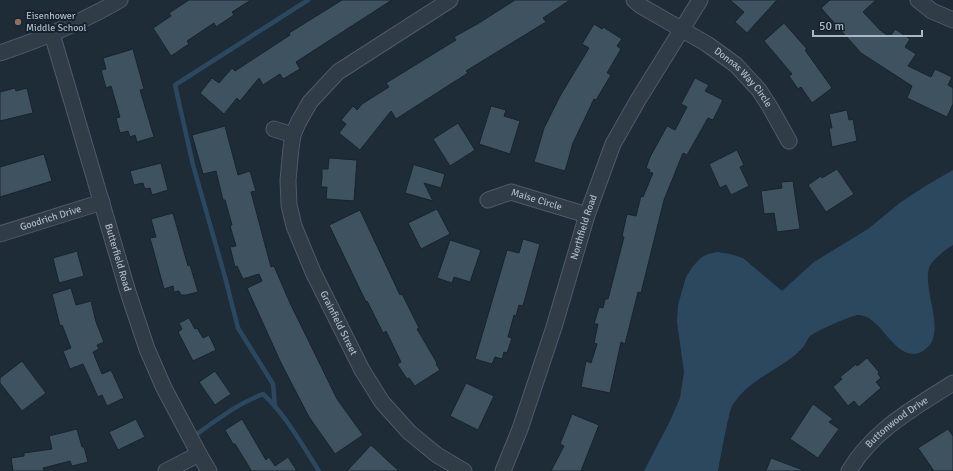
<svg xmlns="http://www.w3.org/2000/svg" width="953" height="471" font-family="Signika,sans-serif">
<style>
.water{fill:#2c485e}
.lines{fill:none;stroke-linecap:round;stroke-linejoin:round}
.stream{stroke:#2c485e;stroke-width:4.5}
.building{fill:#3f5260;stroke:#18242e}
.minor-casing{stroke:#4e5b66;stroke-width:17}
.minor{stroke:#303d47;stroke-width:15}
.education-dot{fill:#8d6e63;stroke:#16222c;stroke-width:1.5}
.labels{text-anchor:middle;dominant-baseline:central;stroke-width:4;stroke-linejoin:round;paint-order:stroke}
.poi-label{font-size:10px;fill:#aab8c5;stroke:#16222c;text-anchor:start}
.street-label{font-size:10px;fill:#aab8c5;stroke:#16222c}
</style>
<rect width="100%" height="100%" fill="#1d2c37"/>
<!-- water -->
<path class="water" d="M953,170V245C946,249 932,260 929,268C922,291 949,336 923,351C896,367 881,312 857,315C848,317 816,331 810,336C807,339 806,343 804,346C802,349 798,352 795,355C774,372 747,381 732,406C730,410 729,416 728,420C724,437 721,454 718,471H644L670,421L680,398L684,372L677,322L678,305L686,277L693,266L702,257L708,254L717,252L730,254L743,258L782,291L814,262L868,229L901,202L927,185Z"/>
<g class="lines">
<!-- stream -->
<path class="stream" d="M275,407L273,384L238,328L225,277L193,165L175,85L308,0
M197,434C218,419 239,403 263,394C286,415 302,445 319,471"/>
</g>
<!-- building -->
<path class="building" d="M189,0H251L232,12L234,15L216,27L214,23L187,41L189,44L171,56L153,28L171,16L169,13Z
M342,0H392L296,62L300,69L283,79L280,74L263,85L259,78L240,101L237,98L224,114L200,93L212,78L219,83L232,68L235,71L290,35L289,33Z
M515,0H570L543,18L546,22L466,71L468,73L396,119L391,111L360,150L339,133L346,124L341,120L353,106L357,110L362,104L389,87L386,83L456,40L454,37L479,23Z
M730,0H777L747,33L735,22L744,12Z
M830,0H876L863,12L880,30L890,37L895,29L910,39L905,47L916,54L908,66L931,77L935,69L952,77L948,85L953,88V104L947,117L907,98L912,86L861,53L821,8Z
M784,23L807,49L805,50L832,88L812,103L801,87L798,89L789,76L792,74L764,41Z
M594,24L602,29L603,27L622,39L617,46L621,49L607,73L611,75L596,100L594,99L585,118L573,143L565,171L534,162L544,128L560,96L589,48L582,44Z
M133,49L144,89L140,90L154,137L137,142L135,135L130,137L128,131L120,133L116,118L120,117L111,86L106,88L101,70L106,69L103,58Z
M695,78L709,85L705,91L723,100L713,120L708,118L687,155L683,153L664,200L641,293L638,292L625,344L621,342L610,393L581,387L586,361L591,363L597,344L594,343L598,324H594L599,307L603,308L605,299H608L624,237L622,236L627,214L636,216L641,196L643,197L653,173L649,172L650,170L646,168L650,157L667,126L675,130L687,107L681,104Z
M15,88L16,91L27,88L33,113L0,121V92Z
M491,106L506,110L504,116L520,121L510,154L479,144Z
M847,110L849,120L853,119L857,141L832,147L829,128H832L829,114Z
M458,123L475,150L450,166L433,139Z
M225,126L238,175L250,171L256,191L251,192L271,267L274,266L290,303L337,399L363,435L335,454L309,417L281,363L247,288L262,281L259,274L243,279L237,266L235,267L230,247L236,246L230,226L232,225L225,200H223L216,171L203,174L192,135Z
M737,150L744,165L740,167L749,186L731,195L726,185L720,188L709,164Z
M44,154L52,181L0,197V167Z
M329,158L357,160L354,201L326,199L327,187H321L322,178V169H328Z
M161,163L168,190L152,195L150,188L145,189L143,183L134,185L130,171Z
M414,163L415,165L445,174L441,188L424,183L433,201L405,193Z
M837,169L854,194L826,212L808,185L821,176L822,178Z
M793,181L800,229L777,232L774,213L764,214L761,191L782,188L781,182Z
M437,209L450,234L421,249L408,223Z
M360,210L400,295L402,294L419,328L417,329L437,363L436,364L440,370L415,386L409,378L407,379L397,364L401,362L386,331L383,333L367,301L366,302L329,225Z
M173,213L188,266L190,265L198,292L186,295H181L179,291L174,292L173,286L164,289L150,238L156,237L151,219Z
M523,239L540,244L523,306L519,305L516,316L514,315L508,337L512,338L507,353L504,352L502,359L495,357L492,364L475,359L507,250L519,253Z
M450,240L481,250L470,282L454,277L452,283L437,278Z
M77,251L84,276L59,283L53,258Z
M71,288L76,305L91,301L96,322L104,342L97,345L99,349L93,352L102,374L111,370L124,398L107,406L102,395L98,397L83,364L70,369L63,351L71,348L62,325L60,326L52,294Z
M189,318L195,329L197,328L203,338L209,335L216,350L193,361L178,332L182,329L179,323Z
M867,358L879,372L878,374L881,378L876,382L881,388L859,407L854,401L848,406L833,387L842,379L840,377L856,364L857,366Z
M22,361L46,393L22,411L0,383V378Z
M215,371L231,394L215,405L199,382Z
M466,383L494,396L478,430L450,416Z
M813,404L833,419L829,422L839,429L818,458L790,439Z
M572,414L599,425L581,471H551L564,446L560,444Z
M136,419L145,437L118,450L109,432Z
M242,419L266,460L269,457L275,466L288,457L297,471H249L251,470L235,444H233L225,430Z
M77,429L82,447H84L88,462L72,466L70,461L43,468L44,471H13L11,458L24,456V453L52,449L49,436Z
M948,429L953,436V471H934L918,448Z
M371,445L386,459L399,471H347Z
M771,458L803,470L802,471H766Z"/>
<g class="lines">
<defs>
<g id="minor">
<path id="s1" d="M450,0L338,72L310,102L298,123L293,135L291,148L288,180L289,205L294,226L313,272L362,370L382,402L409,432L437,455L464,471"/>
<path id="s2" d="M634,0L641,6L707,44L736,65L759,90L770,107L789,141"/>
<path d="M918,0L932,11L953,20"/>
<path id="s3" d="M52,34L128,292L147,349L164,388L199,454L209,471"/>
<path d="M0,53C42,39 82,22 120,0"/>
<path d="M274,129L293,135"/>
<path id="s4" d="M488,200L511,192L587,215"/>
<path id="s5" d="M0,234L102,202"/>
<path d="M166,471L199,454"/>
<path id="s6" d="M503,471L520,429L554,327L587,215L613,144L638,100L700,0"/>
<path id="s7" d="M849,471C873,430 914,408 953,383"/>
</g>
</defs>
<!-- minor casing -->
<use href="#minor" class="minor-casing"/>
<!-- minor -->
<use href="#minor" class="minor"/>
</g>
<!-- markers -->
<circle class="education-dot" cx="18" cy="22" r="4"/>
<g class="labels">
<!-- poi labels -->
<g class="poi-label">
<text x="26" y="16">Eisenhower<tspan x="26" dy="12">Middle School</tspan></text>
</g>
<!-- street labels -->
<g class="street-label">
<text stroke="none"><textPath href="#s2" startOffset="135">Donnas Way Circle</textPath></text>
<text stroke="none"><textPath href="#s4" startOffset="51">Maise Circle</textPath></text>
<text stroke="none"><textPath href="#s5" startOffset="53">Goodrich Drive</textPath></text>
<text stroke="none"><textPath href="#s6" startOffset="257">Northfield Road</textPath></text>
<text stroke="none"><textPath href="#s3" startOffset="233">Butterfield Road</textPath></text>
<text stroke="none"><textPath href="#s1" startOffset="410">Grainfield Street</textPath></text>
<text stroke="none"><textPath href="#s7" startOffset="69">Buttonwood Drive</textPath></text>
</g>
</g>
<!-- scale -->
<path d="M813 30v6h109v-6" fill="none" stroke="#aab8c5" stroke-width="2"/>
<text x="819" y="30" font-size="12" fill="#aab8c5" stroke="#16222c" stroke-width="3" paint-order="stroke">50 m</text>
</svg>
